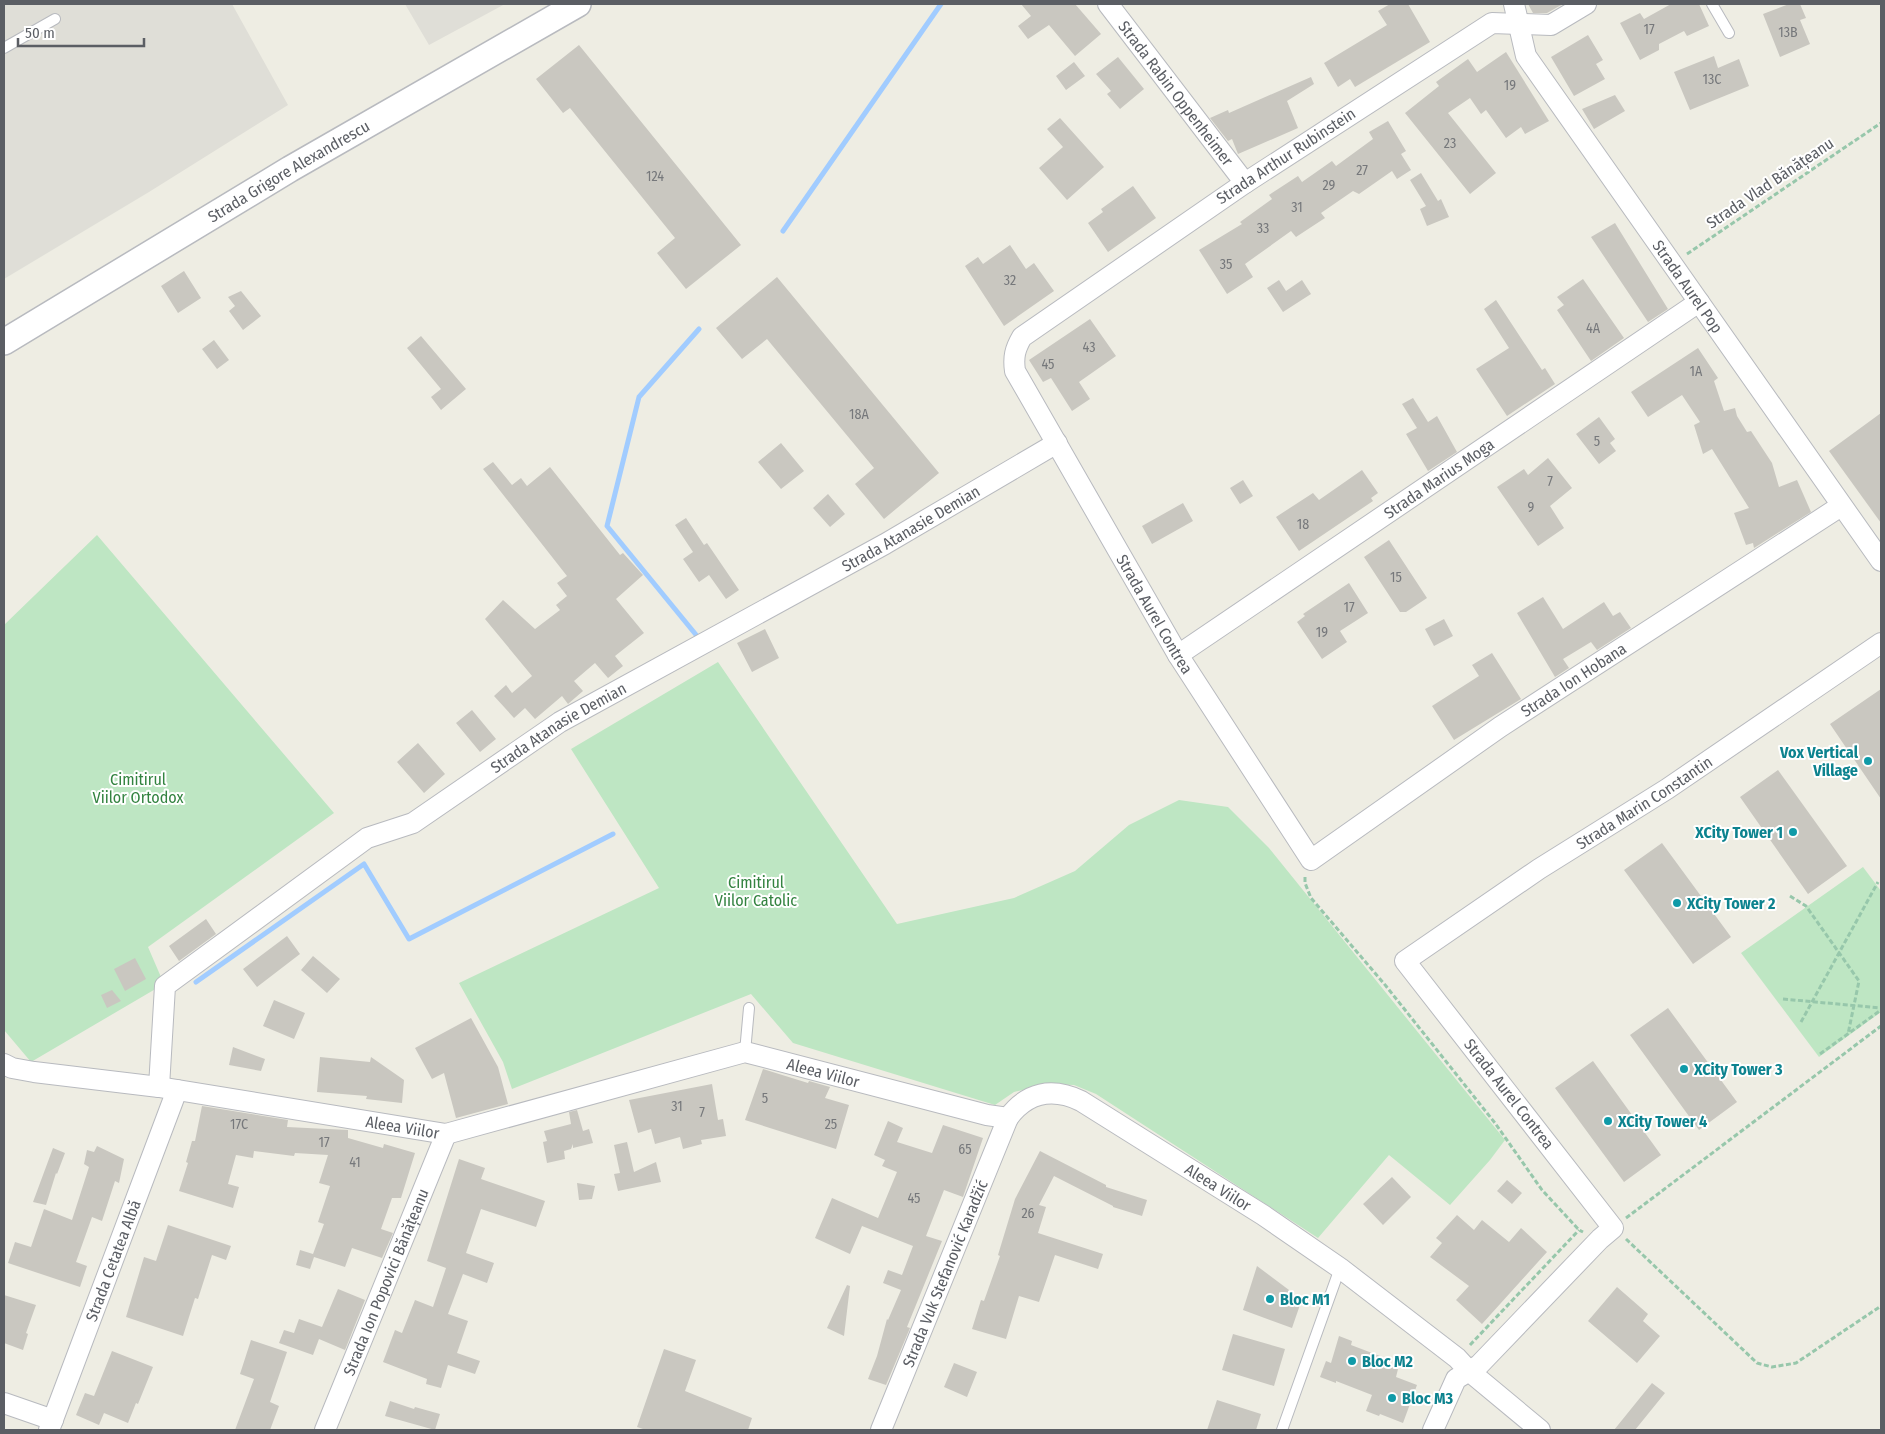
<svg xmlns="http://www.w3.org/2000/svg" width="1885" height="1434" font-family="'Fira Sans Condensed',sans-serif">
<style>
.industrial{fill:#dfded7}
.green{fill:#bee6c3}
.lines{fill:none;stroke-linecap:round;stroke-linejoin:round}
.stream{stroke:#a1ccff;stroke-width:5}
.building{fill:#c9c7c0}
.service-casing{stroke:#b8babf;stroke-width:12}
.minor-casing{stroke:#b8babf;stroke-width:22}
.tertiary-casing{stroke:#b8babf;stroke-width:28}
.path{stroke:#97c7ab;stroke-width:3;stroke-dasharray:5 2.5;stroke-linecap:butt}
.service{stroke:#fff;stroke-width:10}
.minor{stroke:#fff;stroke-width:20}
.tertiary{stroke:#fff;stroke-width:25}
.culture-dot{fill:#0f9aa8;stroke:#fff;stroke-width:2}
.labels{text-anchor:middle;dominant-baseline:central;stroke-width:4;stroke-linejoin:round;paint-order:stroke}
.number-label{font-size:14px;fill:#76787b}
.street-label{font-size:16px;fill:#5b5e64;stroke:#fff}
.culture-label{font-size:16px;font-weight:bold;fill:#0d838f;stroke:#fff;text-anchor:start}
.park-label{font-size:16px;fill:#338340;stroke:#fff}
</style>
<rect width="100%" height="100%" fill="#eeede3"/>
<!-- industrial -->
<path class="industrial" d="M4,4H232L288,105L149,192L4,279Z
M405,4H505L429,45Z"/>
<!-- green -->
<path class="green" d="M97,535L334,813L148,947L164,984L31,1062L4,1030V625Z
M718,662L897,924L1014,898L1075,871L1129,825L1179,800L1228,807L1269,848L1505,1140L1490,1160L1450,1205L1389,1155L1318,1238L1096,1094L1074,1085L1049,1084L1014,1092L995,1105L793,1043L751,994L512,1089L503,1062L459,983L659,888L571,749Z
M1863,867L1881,891V1012L1819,1057L1741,953Z"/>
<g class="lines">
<!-- stream -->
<path class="stream" d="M783,231L941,4
M697,636L607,526L639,397L699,329
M196,982L364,864L409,939L613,834"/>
</g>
<!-- building -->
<path class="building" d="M1021,4H1075L1101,34L1075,56L1049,25L1028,39L1018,26L1031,16Z
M1390,4H1408L1430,42L1355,87L1350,79L1338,87L1324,63L1387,25L1378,11Z
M1528,4H1563L1547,13H1533Z
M1671,4H1699L1709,26L1687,36L1684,31L1659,44V50L1640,60L1620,23L1640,13L1644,19Z
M1789,4H1800L1806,18L1800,20L1810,44L1780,57L1763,14Z
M1588,35L1603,60L1596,64L1605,79L1574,96L1551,57Z
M579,45L741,245L686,289L657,253L675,238L570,108L563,113L536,79Z
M1506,52L1549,121L1525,134L1521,127L1506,138L1486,110L1481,114L1470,98L1448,113L1496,173L1470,194L1405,113L1439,86L1436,82L1468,59L1477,72Z
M1714,56L1718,68L1739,59L1749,86L1690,110L1674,72Z
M1118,57L1144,89L1120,109L1107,94L1111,91L1096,74Z
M1074,62L1085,76L1066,90L1056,76Z
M1311,77L1314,84L1287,101L1298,128L1238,154L1232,139L1228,141L1210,118L1228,110L1229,113Z
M1615,95L1625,111L1594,129L1582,109Z
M1060,118L1104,167L1067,200L1039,168L1063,147L1047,129Z
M1388,121L1406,151L1401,154L1411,170L1397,179L1392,171L1359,194L1353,191L1321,213L1325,218L1296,237L1291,231L1245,264L1253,277L1227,294L1199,250L1242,224L1240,222L1272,199L1269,195L1298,176L1302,182L1332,161L1336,166L1373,139L1369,132Z
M1421,173L1438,201L1441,199L1449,217L1427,226L1420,209L1426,206L1410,180Z
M1133,186L1156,218L1108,252L1088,223L1103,212L1101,209Z
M1615,223L1668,309L1648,322L1591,237Z
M1010,245L1026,269L1034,263L1054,291L1004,326L965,266L978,257L983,264Z
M184,271L201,298L178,313L161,286Z
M777,277L939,473L884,519L855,484L874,468L767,339L742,359L716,328Z
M1583,279L1624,338L1591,361L1557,310L1564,305L1557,297Z
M1279,280L1286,291L1302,280L1311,294L1283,312L1267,288Z
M241,291L261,316L243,330L229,311L235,306L228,297Z
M1496,300L1542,370L1545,368L1555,384L1507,416L1476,369L1509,348L1484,309Z
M1090,319L1116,356L1079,382L1090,399L1072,411L1051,378L1043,382L1029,360Z
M421,336L466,389L441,410L431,397L441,389L407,348Z
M214,340L229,360L217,369L202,349Z
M1698,348L1718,378L1714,381L1724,411L1735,408L1737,416L1747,432L1751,431L1772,463L1779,487L1797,480L1811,512L1754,548L1753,543L1746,545L1734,513L1749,508L1712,449L1703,454L1694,425L1700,422L1682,395L1648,417L1631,392Z
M1413,398L1428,422L1437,416L1457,452L1428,471L1406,434L1417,428L1402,404Z
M1881,413V523L1829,451Z
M1599,417L1615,439L1610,443L1616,451L1599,464L1576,434Z
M781,443L804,471L781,489L758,462Z
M1548,458L1572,488L1550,506L1564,528L1538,546L1497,487L1524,469L1528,475Z
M493,462L512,485L521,478L527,486L550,467L620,555L623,553L643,575L616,599L644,633L615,656L623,666L608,678L595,663L574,681L583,691L568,704L562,696L535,719L525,708L514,718L494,696L506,685L512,693L532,676L485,619L503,600L535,629L560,610L556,605L567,596L557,583L567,576L483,469Z
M1362,470L1378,493L1371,498L1373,501L1299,551L1276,517L1313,493L1319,500Z
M1243,480L1253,496L1240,504L1230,488Z
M828,494L845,514L830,527L813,508Z
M1183,503L1193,521L1152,544L1142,526Z
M686,518L704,545L707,543L739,590L726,599L709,575L699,582L683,559L693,552L675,525Z
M1389,540L1427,598L1406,612H1400L1364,557Z
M1349,583L1368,613L1340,631L1347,642L1322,659L1297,622L1305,616L1303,614Z
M1543,597L1563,629L1604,602L1613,616L1620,612L1631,628L1597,650L1591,642L1563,659L1569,668L1555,677L1517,613Z
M1444,619L1453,636L1434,646L1425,629Z
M765,629L779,658L752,672L737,643Z
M1492,653L1521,699L1454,740L1432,706L1479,676L1472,665Z
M1881,689V799L1830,724Z
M472,710L496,739L480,752L456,723Z
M418,743L445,774L424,793L397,762Z
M1778,770L1847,866L1808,894L1740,797Z
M1662,843L1731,937L1693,964L1624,870Z
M206,919L216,934L179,961L169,946Z
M287,936L300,954L257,987L243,969Z
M313,956L340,979L327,993L301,970Z
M135,958L146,979L125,991L114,969Z
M112,990L121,1001L107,1008L101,995Z
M274,1000L305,1013L294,1039L263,1026Z
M1668,1008L1737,1102L1699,1130L1630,1035Z
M471,1018L498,1067L508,1104L456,1118L444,1073L432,1079L415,1048Z
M233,1047L265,1059L261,1071L229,1065Z
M320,1057L370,1062L371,1057L404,1080L402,1103L366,1099L367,1096L317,1092Z
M1593,1061L1661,1155L1624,1182L1555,1088Z
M763,1069L808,1083L809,1081L830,1087L825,1098L849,1105L836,1149L745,1120Z
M712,1084L718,1120L723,1119L726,1136L701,1140L702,1144L683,1149L680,1137L655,1144L651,1129L638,1133L629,1100Z
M202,1106L288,1120L287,1127L348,1130V1138L383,1148L384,1144L415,1153L401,1198H392L381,1229L393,1233L382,1258L352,1248L345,1267L314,1257L310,1269L296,1265L300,1250L313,1254L324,1224L318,1222L330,1186L319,1183L328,1155L295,1153L294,1156L254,1151L253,1158L236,1155L228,1184L239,1187L233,1208L179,1191L188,1163L186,1162L192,1141H195Z
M577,1110L583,1131L589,1129L593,1143L573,1148V1144L571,1149L564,1151L565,1159L547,1163L543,1142L547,1141L544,1131L571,1124L569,1112Z
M888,1121L903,1128L897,1142L932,1153L943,1125L983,1138L963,1197L944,1190L926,1236L942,1241L907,1327L910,1328L886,1385L868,1379L877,1356L887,1319L888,1320L901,1290L883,1283L888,1270L902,1275L913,1246L862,1226L850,1254L815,1238L832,1198L878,1218L897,1172L882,1166L885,1160L874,1155Z
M627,1142L634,1172L656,1162L661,1182L618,1191L614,1174L620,1173L614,1145Z
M97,1146L124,1159L119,1183L115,1181L102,1221L92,1217L76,1262L87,1266L80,1287L8,1263L15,1242L31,1247L44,1209L72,1220L89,1167L84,1164L87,1150L94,1152Z
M53,1148L65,1153L57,1174L56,1173L46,1205L33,1202Z
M1040,1151L1106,1185V1187L1147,1200L1142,1216L1113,1207V1206L1054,1176L1039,1205L1046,1207L1038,1233L1103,1254L1098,1269L1055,1255L1039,1302L1019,1296L1006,1339L972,1329L981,1300L984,1301L1000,1256L998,1255L1015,1199Z
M459,1159L485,1168L481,1179L545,1201L536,1227L481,1209L466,1253L494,1263L487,1283L463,1274L448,1314L468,1321L457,1353L480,1361L475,1374L448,1365L441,1388L426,1384L427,1379L383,1362L395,1330L402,1333L415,1300L433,1307L446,1268L427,1261Z
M1392,1177L1411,1197L1383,1225L1363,1204Z
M1507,1180L1522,1193L1512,1204L1497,1191Z
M577,1183L595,1186L592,1199L579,1200Z
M1457,1215L1474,1230L1482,1220L1509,1242L1521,1228L1547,1252L1482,1324L1456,1300L1469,1286L1430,1257L1442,1243L1436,1238Z
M168,1225L231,1246L226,1260L212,1255L198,1299L195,1298L183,1336L126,1317L144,1257L156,1261Z
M1257,1266L1289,1290L1286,1296L1301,1302L1292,1328L1243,1310Z
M847,1285L850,1286L844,1336L827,1328Z
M1617,1287L1648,1314L1643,1321L1660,1336L1637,1363L1588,1321Z
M338,1289L365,1300L345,1350L319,1339L313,1355L279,1343L284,1330L294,1333L299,1319L322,1327Z
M4,1295L36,1305L26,1333L28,1334L23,1350L4,1343Z
M1233,1334L1285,1349L1274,1386L1222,1370Z
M1339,1336L1352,1341L1351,1345L1380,1356L1378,1361L1398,1369L1396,1377L1417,1385L1403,1423L1380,1414L1379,1416L1366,1411L1372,1395L1336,1381V1383L1320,1377L1326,1361L1331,1363Z
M251,1340L287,1352L270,1402L279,1406L270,1430H235L254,1379L240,1374Z
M664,1349L696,1360L685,1391L752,1418L748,1430H646L637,1427Z
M112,1351L153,1367L138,1404L136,1403L128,1423L104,1413L99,1425L76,1415L85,1393L94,1396Z
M954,1363L977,1372L967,1397L944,1387Z
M1652,1383L1665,1393L1635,1430H1614Z
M1217,1400L1261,1414L1256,1430H1207Z
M390,1401L414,1409L415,1407L440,1414L435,1430L385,1416Z"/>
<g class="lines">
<defs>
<path id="service" d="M1712,4L1729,33
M4,48L55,19
M745,1052L749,1008
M1282,1430L1340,1268"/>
<g id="minor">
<path id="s1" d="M1108,4L1245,183"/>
<path id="s2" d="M1514,4L1526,56L1881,561"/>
<path id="s3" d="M1586,4L1551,25L1492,23L1245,183L1022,337C1015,349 1013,357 1015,371L1178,655L1311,860L1500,727L1841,506"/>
<path id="s4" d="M1178,655L1699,302"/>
<path id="s5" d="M4,1064L12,1068L34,1072L159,1087L446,1134L745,1052L987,1115L1008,1118C1027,1092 1052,1087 1081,1101L1263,1215L1340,1268L1457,1358L1469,1371L1540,1430"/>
<path id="s6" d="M159,1087L165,986L367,838L413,823L560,722L885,544L1057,443"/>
<path d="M4,1403L53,1420"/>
<path id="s7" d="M49,1430L177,1090"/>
<path id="s8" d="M325,1430L446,1134"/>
<path id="s9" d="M881,1430L1008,1118"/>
<path id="s10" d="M1433,1430L1456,1379L1479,1365L1600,1239L1613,1228L1405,961L1539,869L1667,789L1881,643"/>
</g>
<g id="tertiary">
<path id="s11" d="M4,342L290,169L578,4"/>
</g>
</defs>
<!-- service casing -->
<use href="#service" class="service-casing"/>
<!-- minor casing -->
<use href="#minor" class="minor-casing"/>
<!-- tertiary casing -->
<use href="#tertiary" class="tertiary-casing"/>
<!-- path -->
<path class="path" d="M1687,254L1881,123
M1305,877V883L1311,898L1386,986L1495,1123L1542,1190L1579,1230L1583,1232
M1790,896L1806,906L1859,981L1848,1034
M1783,999L1881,1008
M1801,1022L1878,882
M1820,1054L1881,1010
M1626,1218L1881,1026
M1626,1239L1757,1363L1772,1367L1796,1363L1881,1306
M1470,1345L1579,1230"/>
<!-- service -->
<use href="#service" class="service"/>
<!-- minor -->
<use href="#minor" class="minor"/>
<!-- tertiary -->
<use href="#tertiary" class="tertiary"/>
</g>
<!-- markers -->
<g class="culture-dot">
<circle cx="1868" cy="761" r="5"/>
<circle cx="1793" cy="832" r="5"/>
<circle cx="1677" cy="903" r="5"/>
<circle cx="1684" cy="1069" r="5"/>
<circle cx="1608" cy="1121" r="5"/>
<circle cx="1270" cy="1299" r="5"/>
<circle cx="1352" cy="1361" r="5"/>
<circle cx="1392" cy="1398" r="5"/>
</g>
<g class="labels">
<!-- number labels -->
<g class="number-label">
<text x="1649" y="29">17</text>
<text x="1788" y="32">13B</text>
<text x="1712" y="79">13C</text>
<text x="1510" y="85">19</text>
<text x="1450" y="143">23</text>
<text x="1362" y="170">27</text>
<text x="655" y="176">124</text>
<text x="1329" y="185">29</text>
<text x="1297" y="207">31</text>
<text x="1263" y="228">33</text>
<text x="1226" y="264">35</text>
<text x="1010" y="280">32</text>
<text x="1593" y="328">4A</text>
<text x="1089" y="347">43</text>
<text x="1048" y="364">45</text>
<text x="1696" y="371">1A</text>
<text x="859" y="414">18A</text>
<text x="1597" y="441">5</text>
<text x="1550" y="481">7</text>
<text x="1531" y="507">9</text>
<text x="1303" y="524">18</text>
<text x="1396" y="577">15</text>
<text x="1349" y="607">17</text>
<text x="1322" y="632">19</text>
<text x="765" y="1098">5</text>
<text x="677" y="1106">31</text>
<text x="702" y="1112">7</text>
<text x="239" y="1124">17C</text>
<text x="831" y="1124">25</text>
<text x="324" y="1142">17</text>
<text x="965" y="1149">65</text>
<text x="355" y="1162">41</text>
<text x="914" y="1198">45</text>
<text x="1028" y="1213">26</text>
</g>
<!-- street labels -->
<g class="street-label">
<text stroke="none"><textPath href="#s1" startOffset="112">Strada Rabin Oppenheimer</textPath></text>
<text transform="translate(1286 156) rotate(-33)">Strada Arthur Rubinstein</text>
<text stroke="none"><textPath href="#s11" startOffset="332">Strada Grigore Alexandrescu</textPath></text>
<text transform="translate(1770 183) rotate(-34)">Strada Vlad Bănățeanu</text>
<text stroke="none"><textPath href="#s2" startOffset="335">Strada Aurel Pop</textPath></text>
<text stroke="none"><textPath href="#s4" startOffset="315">Strada Marius Moga</textPath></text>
<text stroke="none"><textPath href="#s6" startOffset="979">Strada Atanasie Demian</textPath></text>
<text stroke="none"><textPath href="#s3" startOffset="981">Strada Aurel Contrea</textPath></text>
<text stroke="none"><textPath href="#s3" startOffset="1591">Strada Ion Hobana</textPath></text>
<text stroke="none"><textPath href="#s6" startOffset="574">Strada Atanasie Demian</textPath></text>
<text stroke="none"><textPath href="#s10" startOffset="900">Strada Marin Constantin</textPath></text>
<text stroke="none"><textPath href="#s5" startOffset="839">Aleea Viilor</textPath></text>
<text transform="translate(1509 1094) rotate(52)">Strada Aurel Contrea</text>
<text stroke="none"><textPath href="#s5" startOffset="404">Aleea Viilor</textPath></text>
<text stroke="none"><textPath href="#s5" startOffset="1274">Aleea Viilor</textPath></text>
<text stroke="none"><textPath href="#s7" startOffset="181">Strada Cetatea Albă</textPath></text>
<text stroke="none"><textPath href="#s9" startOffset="169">Strada Vuk Stefanović Karadžić</textPath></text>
<text stroke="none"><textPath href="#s8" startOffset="160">Strada Ion Popovici Bănățeanu</textPath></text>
</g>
<!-- culture labels -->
<g class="culture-label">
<text x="1858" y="752" text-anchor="end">Vox Vertical<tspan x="1858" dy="18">Village</tspan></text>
<text x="1783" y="832" text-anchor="end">XCity Tower 1</text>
<text x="1687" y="903">XCity Tower 2</text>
<text x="1694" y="1069">XCity Tower 3</text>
<text x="1618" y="1121">XCity Tower 4</text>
<text x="1280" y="1299">Bloc M1</text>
<text x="1362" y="1361">Bloc M2</text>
<text x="1402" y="1398">Bloc M3</text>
</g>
<!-- park labels -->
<g class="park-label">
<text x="138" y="779">Cimitirul<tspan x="138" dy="18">Viilor Ortodox</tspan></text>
<text x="756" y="882">Cimitirul<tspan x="756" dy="18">Viilor Catolic</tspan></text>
</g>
</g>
<!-- border -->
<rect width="1885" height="1434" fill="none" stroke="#5b5e64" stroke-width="10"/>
<!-- scale -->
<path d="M18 38v8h126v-8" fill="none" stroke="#5b5e64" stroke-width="2.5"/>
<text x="25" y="38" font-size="15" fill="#5b5e64" stroke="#ffffff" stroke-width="4" paint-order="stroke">50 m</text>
</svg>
